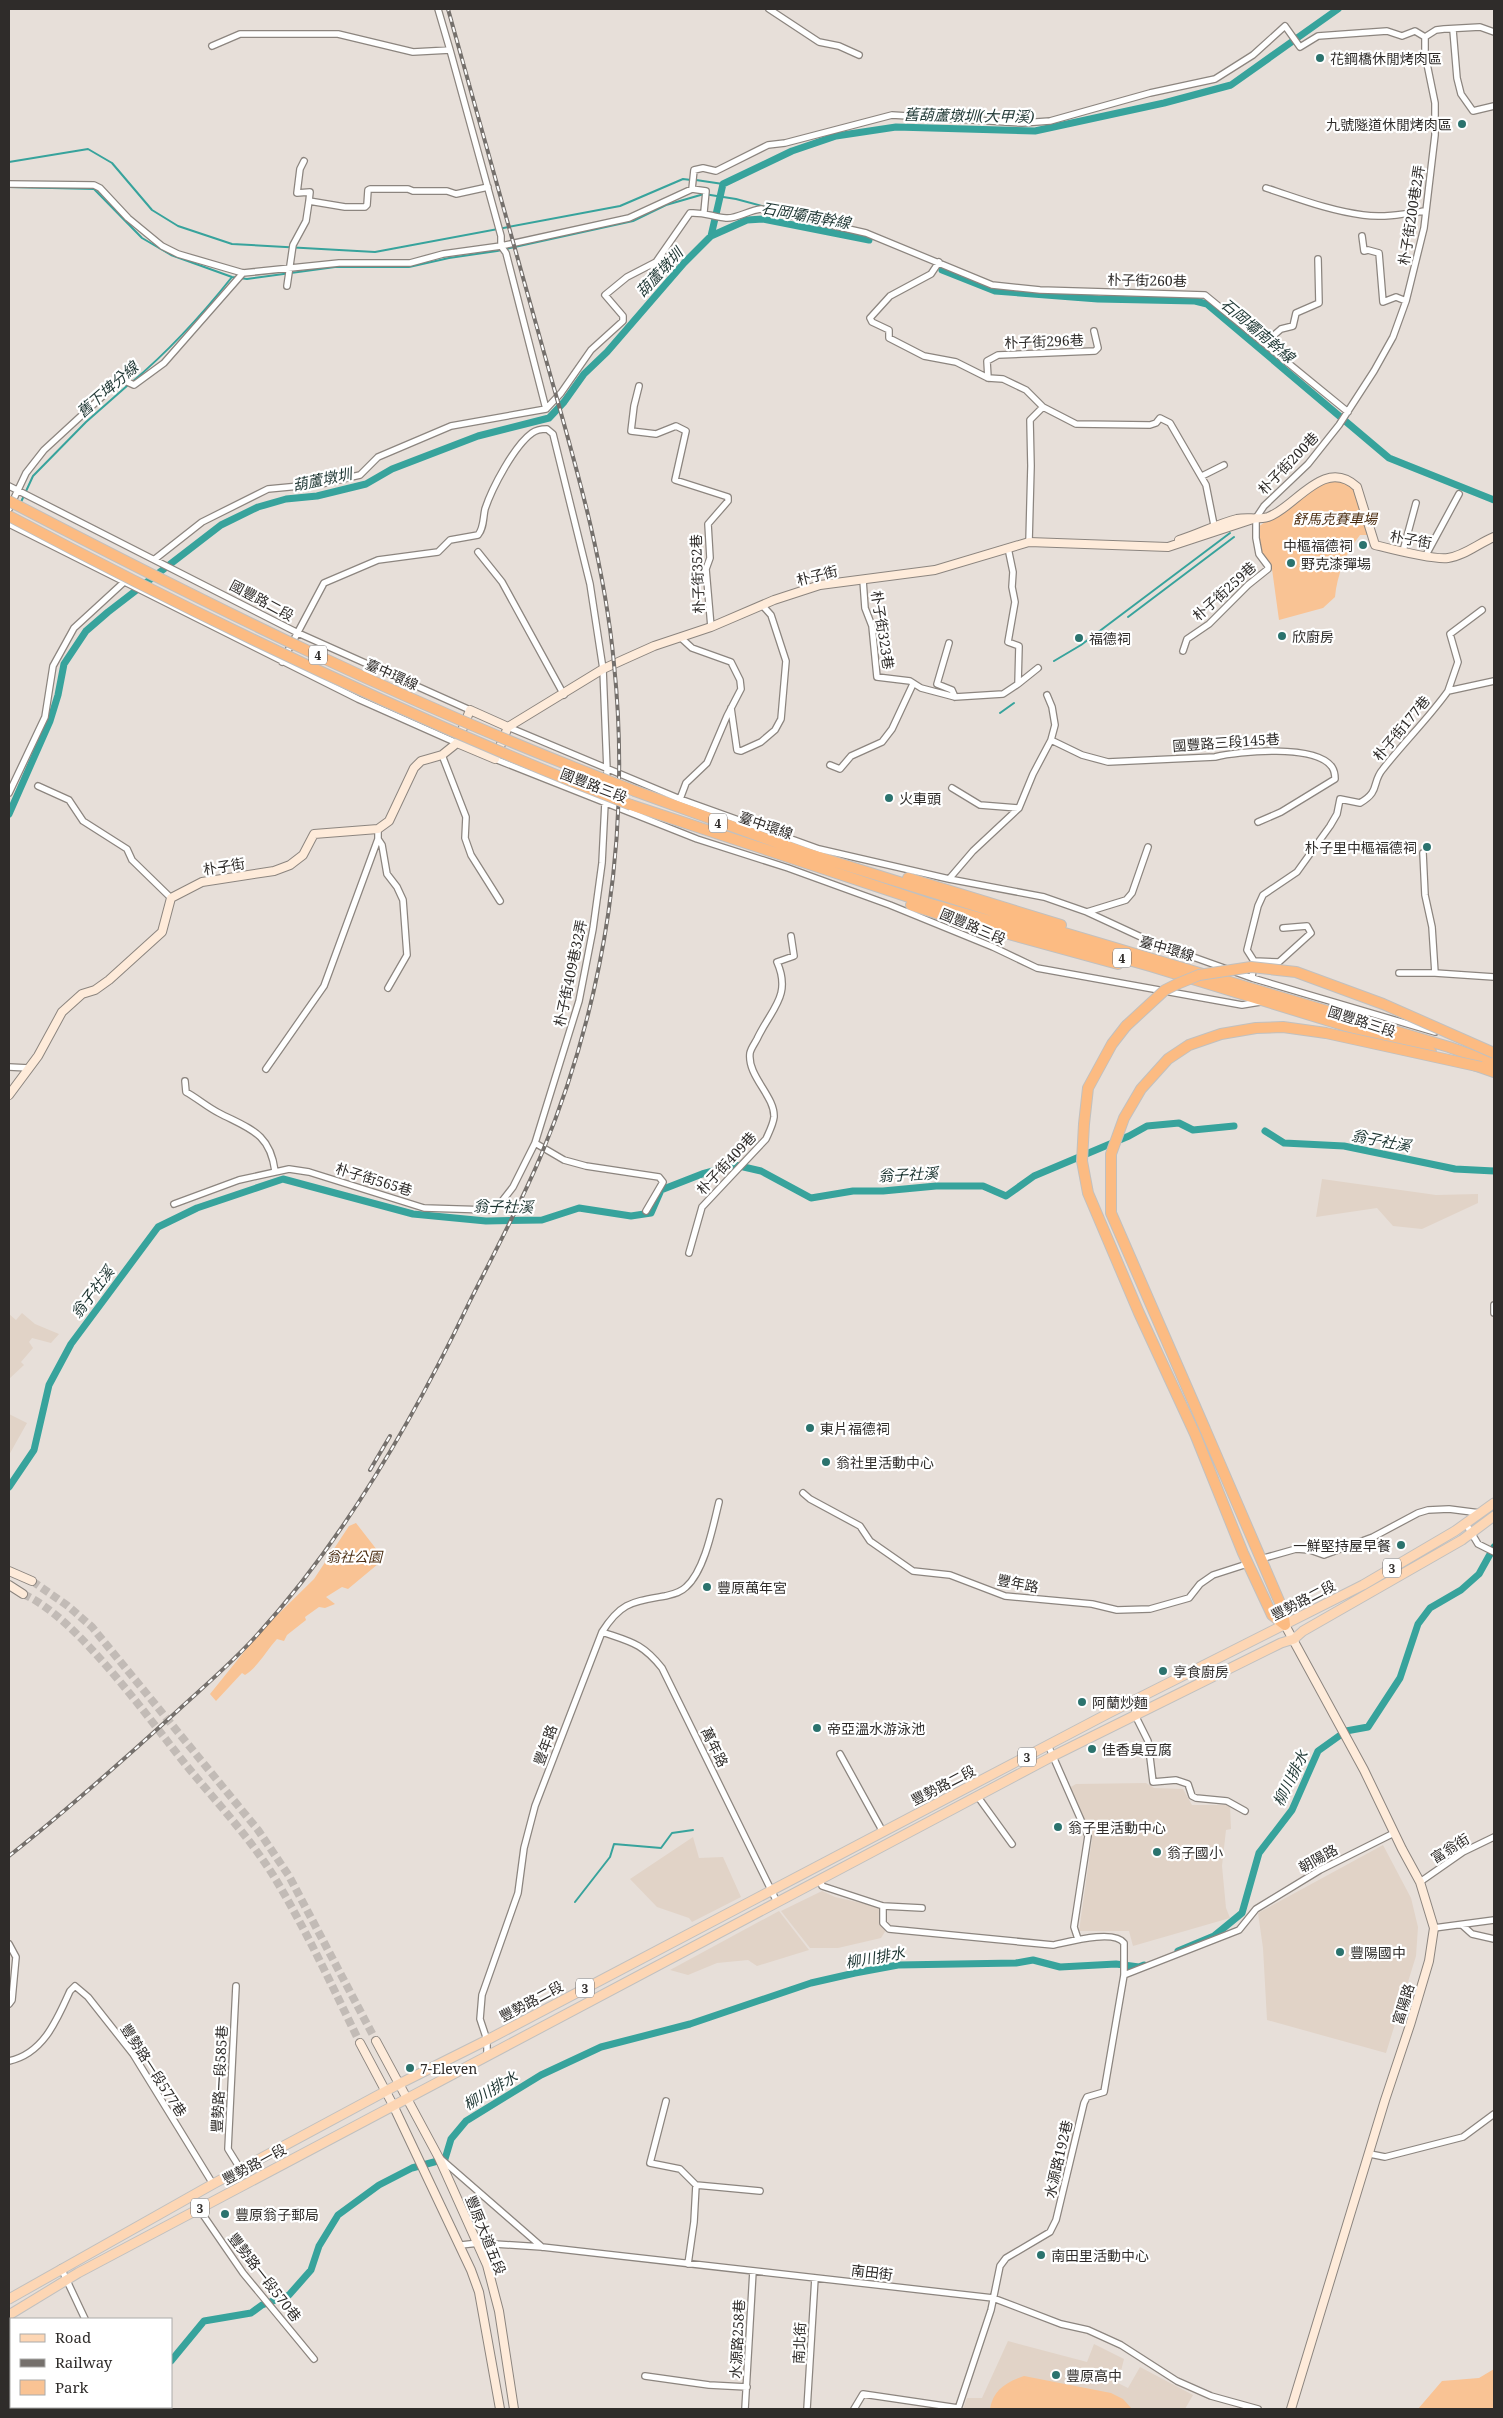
<svg xmlns="http://www.w3.org/2000/svg" width="1503" height="2418" font-family="'Noto Serif','Noto Sans TC',serif">
<style>
.built{fill:#e1d3c7}
.green{fill:#f9c394}
.lines{fill:none;stroke-linecap:round;stroke-linejoin:round}
.stream{stroke:#37a39c;stroke-width:2}
.canal{stroke:#37a39c;stroke-width:7}
.secondary-tunnel{stroke:#c2bbb6;stroke-width:8;stroke-dasharray:8 4;stroke-linecap:butt}
.street-casing{stroke:#8c857f;stroke-width:8}
.secondary-casing{stroke:#8c857f;stroke-width:10}
.primary-casing{stroke:#c1c0bf;stroke-width:11}
.highway-casing{stroke:#c1c0bf;stroke-width:12}
.street{stroke:#fff;stroke-width:5.5}
.secondary{stroke:#feebda;stroke-width:8}
.primary{stroke:#fdd6b4;stroke-width:9}
.highway{stroke:#fcbb82;stroke-width:10}
.rail-casing{stroke:#75706c;stroke-width:4}
.rail{stroke:#fff;stroke-width:2;stroke-dasharray:5.5;stroke-linecap:butt}
.highway-bridge-casing{stroke:#c1c0bf;stroke-width:12;stroke-linecap:butt}
.highway-bridge{stroke:#fcbb82;stroke-width:10}
.poi-dot{fill:#2b736e;stroke:#fff;stroke-width:2}
.labels{text-anchor:middle;dominant-baseline:central;stroke-width:4.5;stroke-linejoin:round;paint-order:stroke}
.shield{fill:#fff;stroke:#6d6b6a;stroke-width:1}
.shield-label{font-size:12px;font-weight:bold;fill:#2f2c2a}
.poi-label{font-size:14px;fill:#2f2c2a;stroke:#fff;text-anchor:start}
.street-label{font-size:14px;fill:#2f2c2a;stroke:#fff}
.park-label{font-size:14px;font-style:italic;fill:#4c2e12;stroke:#fff}
.water-label{font-size:15px;font-style:italic;fill:#1e3633;stroke:#fff}
</style>
<rect width="100%" height="100%" fill="#e7dfd9"/>
<!-- built -->
<path class="built" d="M1322,1179L1436,1195L1478,1194V1203L1422,1229L1393,1226L1377,1208L1316,1217Z
M22,1313L35,1324L59,1334L51,1343L32,1338L29,1342L33,1348L21,1362L24,1365L9,1379V1314L16,1320Z
M9,1414L27,1423L9,1455Z
M1146,1783L1154,1788L1183,1789L1192,1805H1230L1231,1829L1226,1830L1222,1866L1226,1908L1230,1918L1133,1946L1129,1931H1079L1092,1839L1069,1788L1076,1784Z
M693,1837L699,1858L723,1857L741,1897L692,1922L689,1918L657,1907L630,1879Z
M1383,1845L1411,1898L1418,1927L1416,1956L1386,2053L1267,2020L1263,1948L1258,1913Z
M822,1891L835,1897L883,1908L879,1912L881,1924L886,1930L881,1938L838,1948H810L781,1911Z
M779,1911L809,1950L757,1966L748,1960L717,1963L688,1975L670,1970Z
M1008,2341L1087,2362L1094,2344L1124,2359L1118,2383L1128,2388L1140,2367L1193,2395L1185,2409H963L967,2398H982Z"/>
<!-- green -->
<path class="green" d="M1332,480L1340,481L1355,488L1368,535H1360C1346,552 1337,575 1335,597L1323,608L1279,620L1272,569L1260,553L1258,527L1314,487Z
M356,1523L384,1559L348,1589L342,1587L326,1597L335,1604L325,1608L319,1607L305,1617L306,1620L287,1635L284,1641L277,1639C266,1651 258,1667 245,1675L242,1673L216,1701L210,1694L260,1632L314,1579L349,1526Z
M1494,2369V2409H1418L1442,2381L1479,2378Z
M1024,2376L1111,2393L1123,2399L1132,2409H990C993,2390 1006,2382 1024,2376Z"/>
<g class="lines">
<!-- stream -->
<path class="stream" d="M9,162L88,149L112,163L152,210L178,226L232,244L375,252L620,206L683,179L691,180
M696,180L723,184
M9,187L94,189L142,238L171,255L232,277L247,279L335,267H409L449,258L497,251L633,221L666,205L704,194L736,199L796,215
M132,382C170,350 201,316 232,277
M21,502L33,476L86,422L128,385
M1128,617L1234,537
M1054,661L1081,645L1230,533
M1000,713L1014,703
M575,1902L610,1857L614,1844L661,1848L672,1833L693,1830"/>
<!-- canal -->
<path class="canal" d="M711,236L723,184L792,151L836,136L896,127L1035,131L1164,103L1231,85L1338,9
M942,270L995,291L1098,299L1195,301L1207,304L1389,458L1494,500
M9,814L50,721L58,695L64,664L86,631L108,612L221,525L258,507L286,499L317,496L366,484L392,469L478,436L549,418L564,402L584,374L607,352L684,263L711,236L747,220L763,219L869,240
M1265,1131L1284,1143L1344,1146L1455,1169L1494,1171
M9,1487L34,1450L49,1385L71,1344L158,1227L197,1208L283,1179L413,1214L486,1221L542,1220L579,1208L631,1216L651,1213L661,1190L702,1174L735,1165L761,1171L811,1198L853,1191H883L936,1186H983L1006,1196L1034,1176L1129,1136L1147,1126L1179,1123L1193,1130L1234,1126
M1178,1951L1214,1936L1242,1913L1259,1853L1292,1810L1318,1751L1346,1731L1368,1727L1400,1678L1418,1624L1430,1608L1461,1590L1479,1574L1494,1547
M171,2361L204,2321L251,2313L262,2305L289,2295L311,2270L319,2246L338,2215L379,2185L412,2168L445,2159L451,2139L466,2121L541,2075L601,2047L690,2024L811,1983L855,1973L898,1965L1016,1963L1033,1960L1060,1967L1116,1964L1139,1967L1144,1965"/>
<!-- secondary-tunnel -->
<path class="secondary-tunnel" d="M32,1581L68,1606L92,1627L258,1830L289,1876L376,2041
M23,1594C77,1617 148,1718 186,1765C218,1804 254,1842 279,1885C309,1936 334,1990 360,2043"/>
<defs>
<path id="street" d="M769,9L819,42L839,46L859,55
M1453,30L1457,78L1461,94L1473,111L1494,106
M1425,37L1436,30L1444,29L1480,27L1494,32
M212,46L240,34H338L413,52L450,50L438,9
M450,50L501,236V246L506,253L546,409
M304,161L300,169L297,193L310,192L309,201
M9,184L94,185L100,188L128,218L162,246L178,254L243,273L339,263H410L443,254L501,246L629,218L692,189L706,191L704,212
M1266,188C1297,198 1330,211 1363,215C1383,218 1405,214 1425,211
M692,189L694,170L703,168L716,171L768,145L785,143L892,115L1022,123L1050,121L1150,93L1215,79L1253,55L1285,26L1300,47L1318,36L1387,31L1402,36L1415,31L1425,37
M1362,236L1364,251L1368,250L1379,253L1383,302L1396,297L1406,301
M939,262L931,274L890,296L870,318L872,322L889,330V338L924,356L956,362L988,378
M287,286L293,245L306,221L309,201L345,207H365L367,205L368,190L370,189H408L413,191H447L456,194L488,187
M1265,343L1281,329L1293,326L1296,313L1319,303L1318,259
M639,386L634,406L631,431L656,434L676,426L686,431L675,480L728,497V501L708,524L710,558L706,569L711,627
M1043,407L1076,424L1150,425L1156,423L1160,418L1170,423L1206,485L1214,525
M1202,476L1224,465
M9,486L298,633L470,710
M9,509L26,473L44,450L119,381L123,380L134,385L164,363L243,273
M9,524L358,699L457,743
M1029,542L1031,466L1030,420L1043,407L1026,390L1003,379L988,378L987,361L998,355L1095,351L1098,348L1094,331
M1403,551L1416,503
M478,552L502,582L564,695
M1426,555L1459,494
M155,559L202,522L268,489L321,484L360,475L378,457L451,426L546,409L561,393L591,350L623,321V316L605,295L627,277L656,262L690,213C706,212 712,217 726,218C737,219 749,210 761,209L866,233L992,285L1040,290L1205,295L1348,412
M863,580L865,608L872,626L877,677L910,681L921,688L955,697L1003,694L1018,684L1019,646L1008,642L1015,602L1012,587L1013,572L1008,548
M680,637L692,648L731,662L740,680L741,689L727,716L707,763L686,783L680,799
M949,643L937,684L952,690L955,697
M1183,651L1187,639L1209,624L1248,585L1268,569V566L1259,554L1256,538V518L1264,506L1308,464L1339,425L1374,371L1393,337L1406,301L1424,228L1435,135V103L1425,54V37
M1018,684L1038,668
M1448,691L1458,662L1450,634L1482,610
M731,708L737,750L741,751L761,742L775,730L781,719L786,661L771,615L762,605
M508,727L680,799L819,849L949,879L1044,897L1087,912L1154,943L1252,978L1435,1032
M1051,740L1082,755L1108,762L1215,757C1239,751 1316,744 1332,767C1334,770 1335,775 1335,779L1281,812L1258,822
M442,755L466,817L465,838L471,855L500,901
M495,759L697,839L788,868L890,905L993,947L1037,968L1242,1005L1260,1002
M830,765L840,769L851,756L882,742L892,729L913,684
M38,786L69,800L83,821L127,849L132,860L171,898
M952,788L980,805L1019,808
M9,793L45,717L53,666L74,628L123,583
M378,839L382,845L387,874L397,887L403,900L407,955L388,988
M1423,853L1425,895L1432,927L1435,973L1494,977
M949,879L973,851L1019,808L1033,774L1051,740L1055,725L1052,707L1047,695
M1087,912L1126,900L1132,893L1148,847
M1254,961L1247,950L1258,906L1263,895L1297,872L1330,826L1337,814L1340,799L1360,803C1381,791 1371,783 1383,769C1404,742 1428,719 1448,691L1494,681
M1399,973H1435
M1252,978L1254,961L1279,962L1311,933L1307,926L1283,928
M9,1067L29,1068
M266,1069L324,986L378,839V829
M185,1081L186,1092C197,1098 207,1107 219,1113C250,1129 270,1133 275,1171
M535,1143L564,1160L586,1166L659,1177L663,1182L646,1211
M174,1204L239,1180L289,1169L309,1172L424,1208L489,1210L499,1205L513,1187L535,1143L579,1001L593,929L602,863L605,803L607,770L603,669L590,584L553,434L547,429C542,429 536,430 532,433C514,446 492,488 485,509C483,518 484,528 478,535L450,540L438,552L378,560L324,583L282,662
M689,1253L702,1207L766,1139C769,1132 773,1125 774,1117C775,1096 747,1076 750,1053C751,1048 755,1043 757,1039C771,1009 792,996 777,962L794,956L791,936
M1494,1305V1313
M803,1493L810,1499L860,1526L870,1541L913,1571L950,1575L1005,1596L1092,1604L1117,1610L1150,1609L1189,1598L1200,1584L1213,1575L1244,1565
M1466,1524L1478,1544L1494,1552
M1264,1558L1296,1549L1310,1550L1324,1555L1373,1537L1418,1513L1428,1510L1449,1509L1480,1513
M602,1632C631,1642 642,1643 662,1668L777,1902
M1135,1700V1715L1148,1741L1153,1782L1176,1780L1188,1784L1192,1796L1196,1798L1227,1801L1245,1811
M1048,1745L1088,1836L1074,1927L1078,1939
M840,1754L883,1832
M978,1797L1012,1844
M820,1880L822,1886L883,1906L922,1908
M1420,1882L1463,1852L1494,1837
M883,1906V1923L889,1929L1053,1945C1068,1942 1114,1929 1124,1943V1975L1104,2092L1087,2097L1084,2103L1056,2220L1050,2232L1006,2258L1000,2266L991,2310L958,2409
M1462,1925L1472,1934L1494,1939
M1434,1928L1494,1920
M9,1944L16,1957L12,2000L9,2004
M1124,1975L1239,1930L1256,1909L1320,1870L1394,1833
M236,1986L228,2149L241,2170
M487,2055V2040L480,2019L482,1995L518,1893L524,1848L535,1806L602,1632C621,1602 632,1602 665,1596C673,1594 680,1593 686,1587C705,1570 713,1526 719,1502
M9,2061C43,2054 57,2020 70,1991L75,1986L88,1997L133,2054L213,2184
M666,2101L650,2163L680,2169L696,2185L694,2222L688,2264
M1370,2154L1385,2157L1463,2137L1494,2114
M441,2159L542,2247
M696,2185L760,2191
M199,2209L243,2273L314,2359
M461,2245L479,2243L542,2247L993,2298L1061,2324L1088,2330L1121,2345L1177,2381L1211,2396L1258,2409
M61,2268L85,2319
M645,2376L709,2385L747,2387
M117,2407V2409
M745,2409L753,2271
M807,2409L815,2278
M854,2409L863,2394L958,2408"/>
<path id="secondary" d="M1179,540C1199,534 1217,524 1237,519C1247,517 1258,520 1268,517C1295,508 1324,456 1357,487L1375,545C1391,549 1432,560 1448,558C1464,556 1479,543 1494,537
M508,727L603,669L625,659L654,646L711,627L774,600L820,585L935,570L1029,542L1168,547L1256,518
M457,743L495,759L508,727
M9,1095L38,1056L62,1012L82,994L95,990L109,980L162,932L171,898L202,882L274,871L290,865L303,855L314,834L378,829L389,821L414,768L421,761L442,755L457,743L470,710L508,727
M9,1571L32,1581
M9,1585L23,1594
M1285,1625L1364,1770L1402,1849L1420,1882L1434,1928L1429,1961L1410,2025L1385,2100L1291,2409
M376,2041L439,2158L487,2265L499,2311L514,2409
M360,2043L393,2105L471,2270L479,2292L500,2409"/>
<path id="primary" d="M9,2299L213,2184L399,2084L487,2040L1109,1713L1363,1585L1455,1531L1494,1503
M9,2315L78,2273L1053,1756L1281,1643L1294,1639L1303,1631L1462,1540L1494,1516"/>
<path id="highway" d="M635,791L803,852L1024,921L1449,1047L1494,1063
M631,805L927,903L1150,966L1431,1052
M908,878L1061,925
M911,905L954,919L1118,964
M1126,1026L1112,1044L1088,1088L1084,1124L1082,1161L1088,1193L1139,1313L1195,1434L1243,1553L1272,1615L1285,1625
M1474,1065L1494,1072
M1205,1429L1283,1610L1285,1625"/>
</defs>
<!-- street casing -->
<use href="#street" class="street-casing"/>
<!-- secondary casing -->
<use href="#secondary" class="secondary-casing"/>
<!-- primary casing -->
<use href="#primary" class="primary-casing"/>
<!-- highway casing -->
<use href="#highway" class="highway-casing"/>
<!-- street -->
<use href="#street" class="street"/>
<!-- secondary -->
<use href="#secondary" class="secondary"/>
<!-- primary -->
<use href="#primary" class="primary"/>
<!-- highway -->
<use href="#highway" class="highway"/>
<defs>
<path id="rail" d="M370,1470L390,1436
M9,1856C66,1811 120,1763 174,1714C202,1688 232,1663 257,1635C344,1540 414,1418 469,1303C494,1253 521,1204 542,1153C606,999 631,829 614,664C604,556 572,453 543,349C511,236 480,122 448,9"/>
</defs>
<!-- rail casing -->
<use href="#rail" class="rail-casing"/>
<!-- rail -->
<use href="#rail" class="rail"/>
<defs>
<path id="highway-bridge" d="M9,501C212,607 420,710 635,791
M9,516C211,623 418,722 631,805
M1126,1026L1165,990L1177,984L1199,975L1251,967L1296,972L1383,1004L1494,1053
M1205,1429L1111,1213V1154L1124,1118L1141,1089L1168,1059L1189,1045L1221,1034L1256,1028L1283,1027L1326,1033L1481,1067"/>
</defs>
<!-- highway-bridge casing -->
<use href="#highway-bridge" class="highway-bridge-casing"/>
<!-- highway-bridge -->
<use href="#highway-bridge" class="highway-bridge"/>
</g>
<!-- markers -->
<g class="poi-dot">
<circle cx="1320" cy="58" r="5"/>
<circle cx="1462" cy="124" r="5"/>
<circle cx="1363" cy="545" r="5"/>
<circle cx="1291" cy="563" r="5"/>
<circle cx="1282" cy="636" r="5"/>
<circle cx="1079" cy="638" r="5"/>
<circle cx="889" cy="798" r="5"/>
<circle cx="1427" cy="847" r="5"/>
<circle cx="810" cy="1428" r="5"/>
<circle cx="826" cy="1462" r="5"/>
<circle cx="1401" cy="1545" r="5"/>
<circle cx="707" cy="1587" r="5"/>
<circle cx="1163" cy="1671" r="5"/>
<circle cx="1082" cy="1702" r="5"/>
<circle cx="817" cy="1728" r="5"/>
<circle cx="1092" cy="1749" r="5"/>
<circle cx="1058" cy="1827" r="5"/>
<circle cx="1157" cy="1852" r="5"/>
<circle cx="1340" cy="1952" r="5"/>
<circle cx="410" cy="2068" r="5"/>
<circle cx="225" cy="2214" r="5"/>
<circle cx="1041" cy="2255" r="5"/>
<circle cx="1056" cy="2375" r="5"/>
</g>
<g class="labels">
<!-- shield labels -->
<g class="shield">
<rect x="309" y="645.5" width="18" height="19" rx="4"/>
<rect x="709" y="813.5" width="18" height="19" rx="4"/>
<rect x="1113" y="948.5" width="18" height="19" rx="4"/>
<rect x="1383" y="1558.5" width="18" height="19" rx="4"/>
<rect x="1018" y="1747.5" width="18" height="19" rx="4"/>
<rect x="576" y="1978.5" width="18" height="19" rx="4"/>
<rect x="191" y="2198.5" width="18" height="19" rx="4"/>
</g>
<g class="shield-label">
<text x="318" y="655">4</text>
<text x="718" y="823">4</text>
<text x="1122" y="958">4</text>
<text x="1392" y="1568">3</text>
<text x="1027" y="1757">3</text>
<text x="585" y="1988">3</text>
<text x="200" y="2208">3</text>
</g>
<!-- poi labels -->
<g class="poi-label">
<text x="1330" y="58">花鋼橋休閒烤肉區</text>
<text x="1452" y="124" text-anchor="end">九號隧道休閒烤肉區</text>
<text x="1353" y="545" text-anchor="end">中樞福德祠</text>
<text x="1301" y="563">野克漆彈場</text>
<text x="1292" y="636">欣廚房</text>
<text x="1089" y="638">福德祠</text>
<text x="899" y="798">火車頭</text>
<text x="1417" y="847" text-anchor="end">朴子里中樞福德祠</text>
<text x="820" y="1428">東片福德祠</text>
<text x="836" y="1462">翁社里活動中心</text>
<text x="1391" y="1545" text-anchor="end">一鮮堅持屋早餐</text>
<text x="717" y="1587">豐原萬年宮</text>
<text x="1173" y="1671">享食廚房</text>
<text x="1092" y="1702">阿蘭炒麵</text>
<text x="827" y="1728">帝亞溫水游泳池</text>
<text x="1102" y="1749">佳香臭豆腐</text>
<text x="1068" y="1827">翁子里活動中心</text>
<text x="1167" y="1852">翁子國小</text>
<text x="1350" y="1952">豐陽國中</text>
<text x="420" y="2068">7-Eleven</text>
<text x="235" y="2214">豐原翁子郵局</text>
<text x="1051" y="2255">南田里活動中心</text>
<text x="1066" y="2375">豐原高中</text>
</g>
<!-- street labels -->
<g class="street-label">
<text transform="translate(1411 215) rotate(-81)">朴子街200巷2弄</text>
<text transform="translate(1147 280) rotate(1)">朴子街260巷</text>
<text transform="translate(1044 341) rotate(-2)">朴子街296巷</text>
<text transform="translate(1288 463) rotate(-46)">朴子街200巷</text>
<text transform="translate(1411 539) rotate(10)">朴子街</text>
<text transform="translate(697 574) rotate(-92)">朴子街352巷</text>
<text transform="translate(817 575) rotate(-14)">朴子街</text>
<text transform="translate(1224 591) rotate(-42)">朴子街259巷</text>
<text transform="translate(262 600) rotate(28)">國豐路二段</text>
<text transform="translate(883 630) rotate(81)">朴子街323巷</text>
<text transform="translate(392 674) rotate(24)">臺中環線</text>
<text transform="translate(1401 728) rotate(-50)">朴子街177巷</text>
<text transform="translate(1226 742) rotate(-4)">國豐路三段145巷</text>
<text transform="translate(594 785) rotate(21)">國豐路三段</text>
<text transform="translate(766 825) rotate(19)">臺中環線</text>
<text transform="translate(224 866) rotate(-9)">朴子街</text>
<text transform="translate(973 926) rotate(23)">國豐路三段</text>
<text transform="translate(1167 948) rotate(16)">臺中環線</text>
<text transform="translate(570 973) rotate(-78)">朴子街409巷32弄</text>
<text transform="translate(1362 1021) rotate(18)">國豐路三段</text>
<text transform="translate(726 1163) rotate(-47)">朴子街409巷</text>
<text transform="translate(374 1179) rotate(17)">朴子街565巷</text>
<text transform="translate(1018 1583) rotate(11)">豐年路</text>
<text transform="translate(1303 1600) rotate(-27)">豐勢路二段</text>
<text transform="translate(545 1745) rotate(-70)">豐年路</text>
<text transform="translate(715 1747) rotate(64)">萬年路</text>
<text transform="translate(943 1785) rotate(-27)">豐勢路二段</text>
<text transform="translate(1450 1848) rotate(-32)">富翁街</text>
<text transform="translate(1318 1858) rotate(-29)">朝陽路</text>
<text transform="translate(531 2001) rotate(-28)">豐勢路二段</text>
<text transform="translate(1403 2004) rotate(-73)">富陽路</text>
<text transform="translate(154 2070) rotate(57)">豐勢路一段577巷</text>
<text transform="translate(219 2079) rotate(-87)">豐勢路一段585巷</text>
<text transform="translate(1058 2159) rotate(-77)">水源路192巷</text>
<text transform="translate(254 2164) rotate(-28)">豐勢路一段</text>
<text transform="translate(486 2235) rotate(68)">豐原大道五段</text>
<text transform="translate(872 2272) rotate(7)">南田街</text>
<text transform="translate(265 2277) rotate(52)">豐勢路一段570巷</text>
<text transform="translate(737 2339) rotate(-87)">水源路258巷</text>
<text transform="translate(799 2343) rotate(-87)">南北街</text>
</g>
<!-- park labels -->
<g class="park-label">
<text x="1335" y="518">舒馬克賽車場</text>
<text x="354" y="1556">翁社公園</text>
</g>
<!-- water labels -->
<g class="water-label">
<text transform="translate(969 115) rotate(1)">舊葫蘆墩圳(大甲溪)</text>
<text transform="translate(806 215) rotate(10)">石岡壩南幹線</text>
<text transform="translate(659 272) rotate(-47)">葫蘆墩圳</text>
<text transform="translate(1258 330) rotate(40)">石岡壩南幹線</text>
<text transform="translate(107 389) rotate(-41)">舊下埤分線</text>
<text transform="translate(322 479) rotate(-12)">葫蘆墩圳</text>
<text transform="translate(1381 1140) rotate(11)">翁子社溪</text>
<text transform="translate(908 1174) rotate(-3)">翁子社溪</text>
<text transform="translate(503 1206) rotate(1)">翁子社溪</text>
<text transform="translate(92 1292) rotate(-53)">翁子社溪</text>
<text transform="translate(1290 1778) rotate(-64)">柳川排水</text>
<text transform="translate(875 1957) rotate(-10)">柳川排水</text>
<text transform="translate(490 2090) rotate(-31)">柳川排水</text>
</g>
</g>
<!-- border -->
<rect width="1503" height="2418" fill="none" stroke="#2f2c2a" stroke-width="20"/>
<!-- legend -->
<rect x="10" y="2318" width="162" height="90" fill="#ffffff" stroke="#acabaa"/>
<rect x="20" y="2334" width="25" height="8" fill="#fdd6b4" stroke="#acabaa"/>
<text x="55" y="2343" font-size="15" fill="#2f2c2a">Road</text>
<rect x="20" y="2359" width="25" height="8" fill="#75706c" stroke="#acabaa"/>
<text x="55" y="2368" font-size="15" fill="#2f2c2a">Railway</text>
<rect x="20" y="2380" width="25" height="15" fill="#f9c394" stroke="#acabaa"/>
<text x="55" y="2393" font-size="15" fill="#2f2c2a">Park</text>
</svg>
